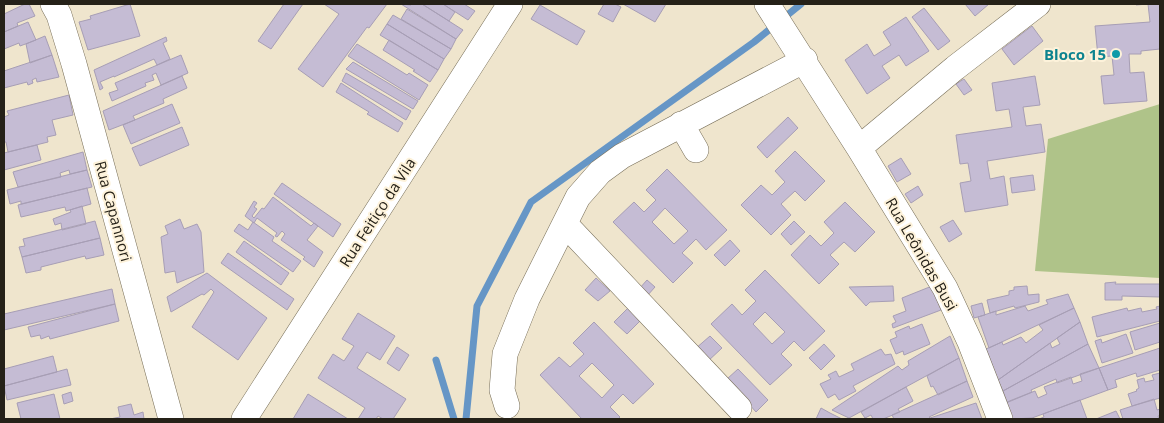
<svg xmlns="http://www.w3.org/2000/svg" width="1164" height="423" font-family="'Open Sans',sans-serif">
<style>
.green{fill:#afc389}
.lines{fill:none;stroke-linecap:round;stroke-linejoin:round}
.stream{stroke:#6696c6;stroke-width:7}
.building{fill:#c5bcd4;stroke:#a79eb5;fill-rule:evenodd}
.minor-casing{stroke:#786f59;stroke-width:26}
.minor{stroke:#fff;stroke-width:25}
.culture-dot{fill:#0f9aa8;stroke:#fdf2da;stroke-width:2}
.labels{text-anchor:middle;dominant-baseline:central;stroke-width:4;stroke-linejoin:round;paint-order:stroke}
.culture-label{font-size:15px;font-weight:bold;fill:#0d838f;stroke:#fdf2da;text-anchor:end}
.street-label{font-size:15px;fill:#252118;stroke:#fdf2da}
</style>
<rect width="100%" height="100%" fill="#efe5cd"/>
<!-- green -->
<path class="green" d="M1160,104V278L1035,271L1048,139Z"/>
<g class="lines">
<!-- stream -->
<path class="stream" d="M436,360L454,419
M466,419L477,306L531,202L754,42L801,4"/>
</g>
<!-- building -->
<path class="building" d="M25,4H29L35,16L17,23L18,26L4,32V14Z
M130,4L140,36L88,50L79,22L91,19L90,16Z
M284,4H303L271,49L258,41Z
M324,4H387L369,28L367,27L323,87L298,69L339,14Z
M401,4L411,5L412,4H422L463,30L456,39Z
M422,4H443L455,12L449,21Z
M443,4H464L475,11L468,20Z
M604,4H615L621,7L613,22L598,14Z
M623,4H666L655,22Z
M965,4H989L975,16Z
M1136,4H1160V49L1141,51V54H1129L1130,73L1144,72L1147,101L1104,104L1101,76L1114,75L1112,56L1098,57L1095,26L1150,22L1148,4L1136,5Z
M540,5L585,31L577,45L531,19Z
M924,8L950,41L938,50L912,17Z
M407,9L456,39L451,49L401,19Z
M393,15L451,49L444,59L387,24Z
M906,17L929,51L906,66L899,55L882,66L890,78L867,94L845,60L867,44L874,56L891,45L883,32Z
M28,22L36,40L20,46L19,43L4,49V32Z
M387,24L444,59L438,70L380,35Z
M1032,26L1043,41L1014,65L1002,49Z
M45,36L52,55L30,63L26,44Z
M166,37L167,41L163,43L170,59L157,65L154,59L114,77V76L100,82L103,88L100,90L94,70Z
M389,40L438,70L430,82L413,71L415,70L383,50Z
M357,44L407,75L409,73L428,85L419,100L348,56Z
M52,55L59,77L37,82L36,78L32,80L33,83L28,85L27,82L4,88V71Z
M181,55L188,73L161,85L156,73L152,75L154,80L145,83L146,86L112,101L109,93L118,90L115,83Z
M353,62L418,101L413,109L346,69Z
M346,73L411,111L406,120L342,81Z
M182,76L187,88L163,99L164,103L133,116L135,120L109,130L103,111Z
M1035,76L1040,105L1023,107L1026,126L1041,124L1045,152L987,161L990,179L1004,176L1008,205L965,212L960,183L971,181L968,163L960,164L956,135L1012,127L1009,109L996,111L992,83Z
M964,79L972,90L964,95L956,84Z
M341,83L403,123L398,132L367,114L369,112L336,92Z
M69,95L73,115L52,120L56,135L47,137L48,142L8,152L6,142H4V117L9,115L7,111Z
M172,104L180,123L131,144L123,125Z
M788,117L798,128L767,158L757,147Z
M182,127L189,145L140,166L132,148Z
M37,145L41,160L4,170V153Z
M795,151L825,181L805,201L795,191L781,204L791,215L771,235L741,205L761,185L772,195L785,182L775,171Z
M83,152L87,170L70,174L69,170L60,173L61,177L18,187L13,172Z
M901,158L911,174L897,182L888,166Z
M667,169L727,230L706,250L696,239L682,253L693,263L673,283L613,222L634,202L644,212L656,200L646,190ZM665,208L688,231L674,244L652,222Z
M87,170L92,187L21,204V201L10,204L7,190Z
M1033,175L1035,190L1012,193L1010,178Z
M282,183L341,224L333,237L274,194Z
M918,186L923,195L911,203L905,194Z
M87,188L91,204L66,211L65,207L21,217L18,205Z
M273,197L311,226L314,223L318,226L307,240L323,252L314,267L303,259L305,257L281,240L285,234L282,231L277,237L275,236L277,233L257,218L254,223L245,216L254,201L257,203L254,207L257,209L252,216L254,218L262,208L264,209Z
M845,202L875,232L855,252L844,242L830,255L839,264L819,284L791,255L810,235L821,246L834,233L824,222Z
M82,206L86,224L62,230L61,223L55,225L53,219L71,212L70,210Z
M180,219L184,229L197,224L201,232L204,272L177,283L175,271L165,273L161,237L168,234L165,226Z
M953,220L962,234L949,242L940,227Z
M95,221L100,238L22,257L19,247L25,246L23,239Z
M794,221L805,232L791,245L781,234Z
M253,222L274,237L272,241L301,261L293,272L234,231L239,224L248,230Z
M100,238L104,255L86,259L85,256L41,267V270L26,273L22,257Z
M730,240L740,251L725,266L714,255Z
M244,241L289,273L281,285L236,252Z
M228,253L294,299L287,310L221,263Z
M765,270L825,331L804,351L794,341L781,354L792,365L770,385L711,324L732,304L742,315L756,301L745,290ZM765,312L785,332L772,344L753,324Z
M207,273L267,318L238,360L192,327L214,292L211,289L204,295L202,294L171,312L167,297Z
M596,278L610,291L598,301L585,290Z
M647,280L655,287L647,296L639,289Z
M1116,282L1115,284H1160V297L1122,296V300H1105V283Z
M893,286L894,301L870,302L866,306L849,287Z
M932,286L941,310L893,328L892,324L896,322L893,316L906,311L902,298Z
M1027,286L1028,295L1039,294V302L1015,308L1014,306L990,313L987,300L1009,295V291L1014,290V287Z
M112,289L115,304L4,330V314Z
M1068,294L1074,308L989,348L978,317L996,311V315L1025,306L1028,311L1048,304L1046,300Z
M982,303L985,315L974,318L971,306Z
M115,304L119,321L50,339L49,336L41,339L40,335L31,337L28,327Z
M1160,306V321L1097,337L1092,317L1127,308L1128,311L1141,308L1142,312L1157,309L1156,307Z
M628,308L641,320L627,334L614,322Z
M1074,308L1080,322L998,380L986,349L1002,342L1003,345L1021,337L1026,343L1043,330L1039,325Z
M358,313L395,336L380,360L367,352L357,368L406,399L393,419H383L378,416L376,419H358L365,408L318,378L333,354L344,361L354,346L342,339Z
M594,322L654,384L633,404L623,394L610,407L620,417L618,419H582L540,375L559,357L570,367L584,354L573,343ZM592,363L614,385L602,398L579,376Z
M1080,322L1088,344L1003,391L998,380L1050,343L1052,348L1060,344L1057,338Z
M1160,323V342L1135,350L1130,332Z
M922,324L930,344L904,355L903,351L896,354L890,340L897,337L895,332L909,326L910,329Z
M1126,334L1133,353L1102,363L1095,341L1101,339L1102,343Z
M710,336L722,348L707,362L695,349Z
M950,336L959,358L849,418L832,410L898,366L902,370L909,365L908,361Z
M824,344L835,356L821,370L809,358Z
M1088,344L1099,368L1057,383L1056,379L1031,390L1032,392L1007,402L1003,391Z
M397,347L409,355L399,371L387,363Z
M1160,348V370L1137,377L1136,373L1115,380L1117,387L1108,390L1099,368Z
M881,349L885,355L891,354L895,364L853,386L856,391L839,400L835,394L828,398L820,384L831,379L828,375L836,371L839,377L854,370L851,364Z
M53,356L57,372L4,386V369Z
M959,358L967,381L938,395L933,386L931,387L927,376Z
M1099,368L1108,390L1032,418L1012,419L1006,403L1035,391L1038,398L1047,394L1044,387L1071,377L1073,384L1082,381L1080,374Z
M67,369L71,385L7,400L4,386Z
M738,369L768,400L756,412L727,379Z
M1160,373V398L1132,406L1128,394L1137,391L1136,390L1139,388L1137,380L1144,378L1145,382L1154,380L1152,375Z
M967,381L973,397L929,417L930,418L927,419H894L892,415Z
M906,387L913,401L898,409L900,412L883,419H873L871,415L865,418L861,412Z
M71,392L73,401L64,404L62,395Z
M54,394L60,419H21L17,403Z
M308,394L348,419H293Z
M1154,399L1157,410L1160,409V415L1158,416L1159,419H1123L1120,410Z
M1080,400L1087,419H1039L1044,417L1043,414Z
M976,403L982,419H927L930,418Z
M131,404L134,415L143,412L144,419H110L120,417L118,407Z
M821,408L830,413L842,419H816Z
M1116,411L1120,419H1096Z"/>
<g class="lines">
<defs>
<path id="minor" d="M53,4L59,15L74,64L171,419
M767,4L859,148L945,288L970,342L1000,419
M681,124L696,150
M859,148L955,68L1038,4
M565,224L739,408
M507,406L502,390L505,354L527,299L578,197L600,172L622,156L805,60
M244,419L510,4"/>
</defs>
<!-- minor casing -->
<use href="#minor" class="minor-casing"/>
<!-- minor -->
<use href="#minor" class="minor"/>
</g>
<!-- markers -->
<circle class="culture-dot" cx="1116" cy="54" r="5"/>
<g class="labels">
<!-- culture labels -->
<g class="culture-label">
<text x="1106" y="54">Bloco 15</text>
</g>
<!-- street labels -->
<g class="street-label">
<text transform="translate(114 211) rotate(75)">Rua Capannori</text>
<text transform="translate(377 212) rotate(-57)">Rua Feitiço da Vila</text>
<text transform="translate(922 254) rotate(60)">Rua Leônidas Busi</text>
</g>
</g>
<!-- border -->
<rect width="1164" height="423" fill="none" stroke="#252118" stroke-width="10"/>
</svg>
